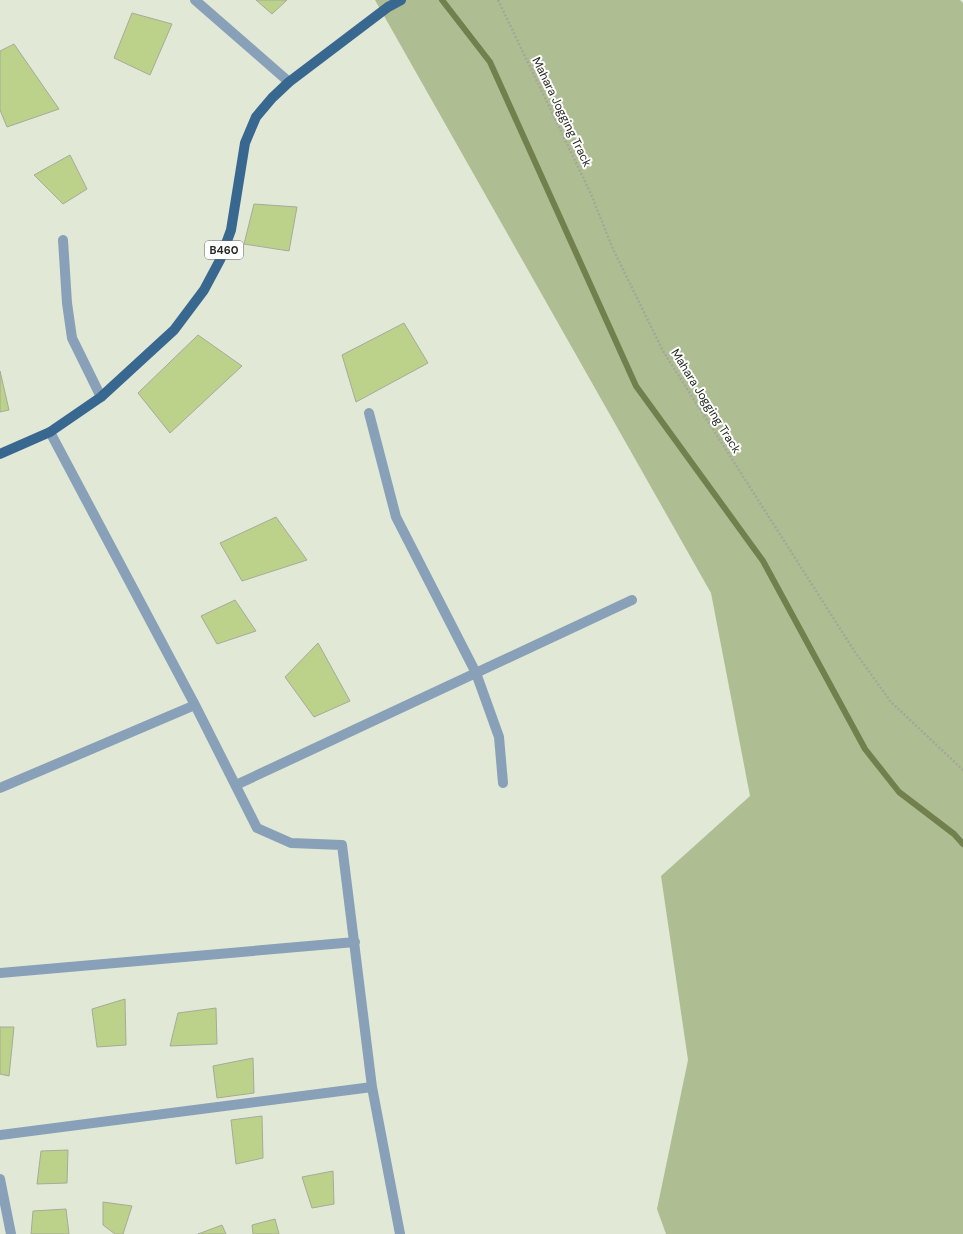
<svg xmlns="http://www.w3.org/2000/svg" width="963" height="1234" font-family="'DM Sans',sans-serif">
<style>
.green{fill:#afbd92}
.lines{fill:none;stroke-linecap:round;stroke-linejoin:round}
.stream{stroke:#71804d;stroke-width:6}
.building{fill:#bcd18a;stroke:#a6ab9a}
.path{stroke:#a3a899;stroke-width:2.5;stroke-dasharray:2 2;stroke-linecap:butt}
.minor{stroke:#88a1b8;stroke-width:10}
.major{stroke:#38678f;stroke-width:10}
.labels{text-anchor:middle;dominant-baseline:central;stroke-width:4;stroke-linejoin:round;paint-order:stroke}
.shield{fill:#fff;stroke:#686964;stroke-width:1}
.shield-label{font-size:11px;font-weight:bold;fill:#272922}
.street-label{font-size:12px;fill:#272922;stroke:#fff}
</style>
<rect width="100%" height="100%" fill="#e2e8d6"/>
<!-- green -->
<path class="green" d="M375,0H960L963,3V1234H666L657,1209L688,1060L661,876L750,796L711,593Z"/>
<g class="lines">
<!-- stream -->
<path class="stream" d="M442,0L490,62L636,386L763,561L865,749L899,792L954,834L963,844"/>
</g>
<!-- building -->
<path class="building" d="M256,0H287L272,14Z
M132,13L172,24L150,75L114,58Z
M14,44L59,109L7,127L0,110V51Z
M70,155L87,189L63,204L34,175Z
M254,204L297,207L289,251L244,244Z
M404,323L428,363L356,402L342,355Z
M198,335L242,366L170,433L138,393Z
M0,371L9,410L0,412Z
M276,517L307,560L242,581L220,543Z
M235,600L256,631L217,644L201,616Z
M318,643L350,701L314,717L285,677Z
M125,999L126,1045L97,1047L92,1009Z
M216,1008L217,1044L170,1046L178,1013Z
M0,1027H14L9,1076L0,1074Z
M253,1058L254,1093L217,1098L213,1066Z
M262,1116L263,1158L236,1164L231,1120Z
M68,1150L67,1183L37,1184L41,1151Z
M333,1171L334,1204L312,1208L302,1177Z
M103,1202L132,1206L123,1234H115L103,1225Z
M66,1209L69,1234H31L33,1211Z
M275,1219L279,1234H253L252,1225Z
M222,1225L226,1234H198Z"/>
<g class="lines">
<!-- path -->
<path class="path" d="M498,0L591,194L613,249L663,351L855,652L891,702L963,770"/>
<!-- minor -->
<path class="minor" d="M195,0L289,82
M63,240L67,303L72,338L101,397
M369,413L396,517L476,673L499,737L503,783
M50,432L195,705L257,828L291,843L342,845L372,1087L400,1234
M236,785L632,600
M0,788L195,705
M0,973L355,942
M0,1135L372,1087
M0,1179L11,1234"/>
<!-- major -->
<path class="major" d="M0,454L50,432L101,397L174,330L204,290L220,260L231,230L245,143L256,117L272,98L289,82L388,7L401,0"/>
</g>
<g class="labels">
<!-- shield labels -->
<rect class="shield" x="205" y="241" width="38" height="18" rx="3"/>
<g class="shield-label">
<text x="224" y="250">B460</text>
</g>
<!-- street labels -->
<g class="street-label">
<text transform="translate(562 112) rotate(64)">Mahara Jogging Track</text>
<text transform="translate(706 401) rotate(58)">Mahara Jogging Track</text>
</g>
</g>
</svg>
